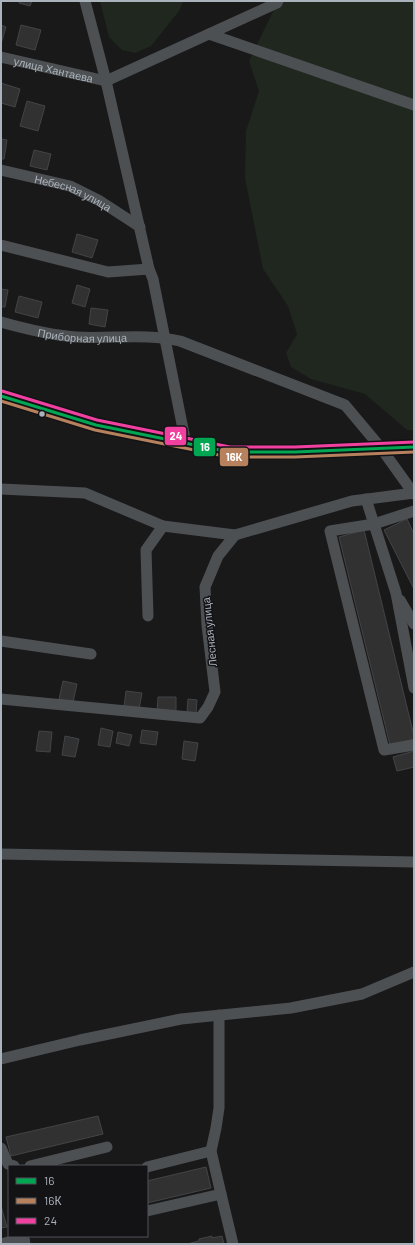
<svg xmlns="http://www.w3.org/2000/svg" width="415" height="1245" font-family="Barlow,sans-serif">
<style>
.green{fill:#1f271f}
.building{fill:#313132;stroke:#424446}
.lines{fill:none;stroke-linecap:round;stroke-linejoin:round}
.minor{stroke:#4d5053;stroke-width:11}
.bus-1-casing{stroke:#131316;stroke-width:6}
.bus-2-casing{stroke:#131316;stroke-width:6}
.bus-3-casing{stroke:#131316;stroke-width:6}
.bus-1{stroke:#00a651;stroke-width:3}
.bus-2{stroke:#b6815c;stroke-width:3}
.bus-3{stroke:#f240a1;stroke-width:3}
.bus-dot{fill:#aab2bb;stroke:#131316;stroke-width:1.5}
.labels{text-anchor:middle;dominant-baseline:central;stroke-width:3;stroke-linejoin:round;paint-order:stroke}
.street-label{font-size:11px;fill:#aab2bb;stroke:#131316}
.line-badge{stroke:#131316;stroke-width:1.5}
.badge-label{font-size:11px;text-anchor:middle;font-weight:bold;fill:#fff}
</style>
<rect width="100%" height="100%" fill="#19191a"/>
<!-- green -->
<path class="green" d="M100,1H183L179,11L151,46L135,53L122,50L109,37Z
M278,1H414V430H407L365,394L311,379L291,367L286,353L297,334L288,306L263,269L245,178L246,131L259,91L249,61Z"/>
<!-- building -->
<path class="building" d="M19,1H32L30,6L19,3Z
M1,25L6,27L1,44Z
M21,25L41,30L35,50L16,45Z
M1,83L20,89L15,107L1,103Z
M27,101L45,106L38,131L20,126Z
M1,139L7,140L4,159H1Z
M34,150L51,154L47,170L30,166Z
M77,234L98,240L92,258L72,252Z
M77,285L90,289L85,307L72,303Z
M1,289L8,290L5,307H1Z
M19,296L42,302L38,318L15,312Z
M91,308L108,310L105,327L89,324Z
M407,519L414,534V589L384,530Z
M364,530L414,736V739L390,745L339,537Z
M63,681L77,684L73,702L59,699Z
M126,691L142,693L139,709L124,707Z
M158,697H176V713L157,712Z
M188,699L197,700L196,714L187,713Z
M101,728L113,731L110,747L98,745Z
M142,730L158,732L156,745L140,743Z
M39,731L52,732L50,752L36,751Z
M118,732L132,735L129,746L116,743Z
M65,736L79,739L75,757L62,755Z
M184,741L198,743L195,761L182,759Z
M414,751V767L397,771L393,757Z
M98,1116L103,1134L11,1156L6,1137Z
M206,1167L211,1188L147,1203V1181Z
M1,1206L7,1227L1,1228Z
M212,1236V1238L222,1236L224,1244H187L199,1241V1239Z"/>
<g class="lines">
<!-- minor -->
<g class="minor">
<path d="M85,1L106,81L149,269L153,279L186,444"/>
<path d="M209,34L414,105"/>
<path id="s1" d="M1,57L106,81"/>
<path d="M106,81L277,3L278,1"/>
<path id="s2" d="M1,170L70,186L100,201L140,227"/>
<path d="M1,245L108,272L149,269"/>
<path id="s3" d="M1,322C26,329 50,335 76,337C111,339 146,333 180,341L345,405L381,448L414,494"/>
<path d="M1,396L96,425L229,452H295L414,447"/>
<path d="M1,489L85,493L163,526L235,535"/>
<path d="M366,499L396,593L414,688"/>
<path d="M414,511L374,524L330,531L384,750L414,745"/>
<path d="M400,600L414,624"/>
<path d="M148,616L146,550L163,526"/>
<path d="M1,641L91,654"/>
<path d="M1,699L200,718L208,707L215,692L207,625L205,587L218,556L235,535L352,501L414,493"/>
<path d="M1,854L414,862"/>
<path d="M1,1059L80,1040L181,1019L291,1008L362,994L414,972"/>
<path d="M1,1148L8,1164L14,1166"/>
<path d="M30,1166L107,1147"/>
<path d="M147,1167L211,1151"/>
<path d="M221,1194L233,1244"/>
<path d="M147,1211L221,1194L211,1151L216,1128L219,1108V1015"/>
<path d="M1,1244L24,1238L25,1244"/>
</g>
<defs>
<path id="bus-1" d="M1,396L96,425L229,452H295L414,447"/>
<path id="bus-2" d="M1,401L95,430L229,457H295L414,452"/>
<path id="bus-3" d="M2,391L97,420L230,447H295L414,442"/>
</defs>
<!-- bus-1 casing -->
<use href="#bus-1" class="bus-1-casing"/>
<!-- bus-2 casing -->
<use href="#bus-2" class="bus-2-casing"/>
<!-- bus-3 casing -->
<use href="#bus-3" class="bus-3-casing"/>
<!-- bus-1 -->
<use href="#bus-1" class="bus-1"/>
<!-- bus-2 -->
<use href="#bus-2" class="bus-2"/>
<!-- bus-3 -->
<use href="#bus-3" class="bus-3"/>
</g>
<!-- markers -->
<circle class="bus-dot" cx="42" cy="414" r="3.5"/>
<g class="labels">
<!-- street labels -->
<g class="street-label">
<text stroke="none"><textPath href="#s1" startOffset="54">улица Хантаева</textPath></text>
<text stroke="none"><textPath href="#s2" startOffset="76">Небесная улица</textPath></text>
<text stroke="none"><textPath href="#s3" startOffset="83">Приборная улица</textPath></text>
<text transform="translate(209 632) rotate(-96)">Лесная улица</text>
</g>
</g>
<g class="line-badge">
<rect x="164" y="426" width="23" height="20" rx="4" fill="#f240a1"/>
<rect x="193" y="437" width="23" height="20" rx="4" fill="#00a651"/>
<rect x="219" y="447" width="30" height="20" rx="4" fill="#b6815c"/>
</g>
<g class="badge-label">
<text x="176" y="440">24</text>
<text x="205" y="451">16</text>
<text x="234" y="461">16К</text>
</g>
<!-- border -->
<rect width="415" height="1245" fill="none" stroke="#aab2bb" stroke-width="4"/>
<!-- legend -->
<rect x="8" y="1165" width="140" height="72" fill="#131316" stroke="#4f5358"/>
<rect x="16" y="1178" width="20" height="6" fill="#00a651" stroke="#4f5358"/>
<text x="44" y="1185" font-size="12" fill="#aab2bb">16</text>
<rect x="16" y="1198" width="20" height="6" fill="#b6815c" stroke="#4f5358"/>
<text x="44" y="1205" font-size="12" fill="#aab2bb">16К</text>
<rect x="16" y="1218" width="20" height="6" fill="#f240a1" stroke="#4f5358"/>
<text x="44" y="1225" font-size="12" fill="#aab2bb">24</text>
</svg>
